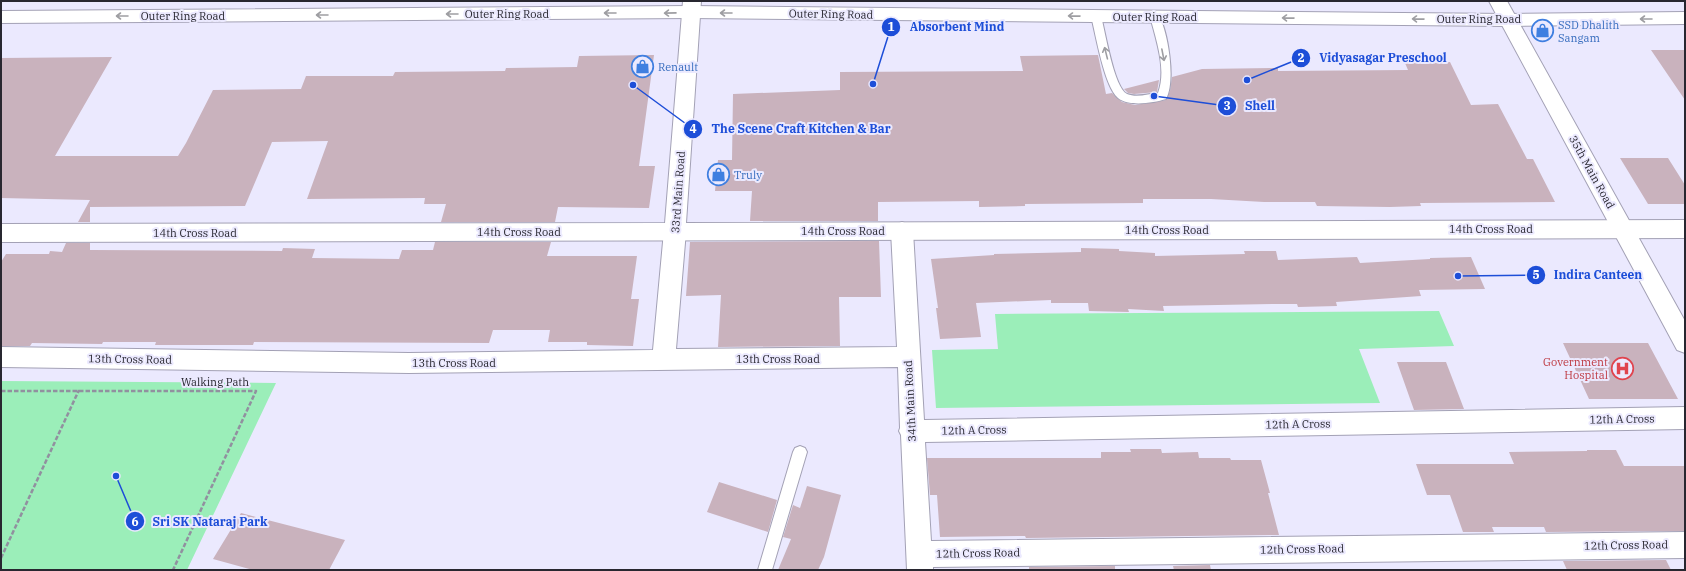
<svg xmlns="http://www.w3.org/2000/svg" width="1686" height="571" font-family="'IBM Plex Serif',serif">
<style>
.green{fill:#9beeb9}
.building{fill:#c9b2bd}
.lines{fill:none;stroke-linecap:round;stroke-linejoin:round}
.service-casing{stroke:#a3a1b5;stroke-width:2}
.minor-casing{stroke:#a3a1b5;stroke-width:2}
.tertiary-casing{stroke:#a3a1b5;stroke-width:2}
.trunk-casing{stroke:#a3a1b5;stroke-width:2}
.path{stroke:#91909f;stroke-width:2.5;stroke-dasharray:4.5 2;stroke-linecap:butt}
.service{fill:#fff;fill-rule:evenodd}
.minor{fill:#fff;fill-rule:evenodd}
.tertiary{fill:#fff;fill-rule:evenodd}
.trunk{fill:#fff;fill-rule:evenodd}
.oneway{stroke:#9e9ea2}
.labels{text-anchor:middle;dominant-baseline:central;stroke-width:4;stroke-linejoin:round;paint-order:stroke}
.street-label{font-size:11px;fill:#282730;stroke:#ebe9fe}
.shop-label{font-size:11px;fill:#366cbe;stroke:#ebe9fe;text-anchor:start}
.health-label{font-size:11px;fill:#be3a42;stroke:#ebe9fe;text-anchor:end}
.leader{fill:none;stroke:#1d4ed8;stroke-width:1.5}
.callout-dot{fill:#1d4ed8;stroke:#ebe9fe;stroke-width:1.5}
.mark-label{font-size:12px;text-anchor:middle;font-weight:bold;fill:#fff}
.callout-label{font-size:12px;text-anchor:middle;font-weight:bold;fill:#1d4ed8;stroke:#ebe9fe;stroke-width:4;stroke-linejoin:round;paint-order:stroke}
</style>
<rect width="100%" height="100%" fill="#ebe9fe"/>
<!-- green -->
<path class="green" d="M1439,311L1454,346L1359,349L1380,403L936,408L932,350L998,349L995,314Z
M1,381L276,383L187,570H1Z"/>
<!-- building -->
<path class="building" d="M1651,50H1685V100Z
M654,55L639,166H655L649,208L558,207L555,222H441L446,204H424L425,198L307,199L328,141L272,142L245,206L90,207V222H78L90,200L1,198V58L112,57L55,156H178L186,143L213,90L301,89L306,76H393L395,72L505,71L506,68L577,67L579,56Z
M1098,55L1106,94L1112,93L1122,102L1135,105L1166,100L1170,91L1172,77L1202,69L1278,68V71L1408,70L1405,63L1450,62L1471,105L1498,104L1527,159H1533L1555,202L1420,203L1421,206L1390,207L1317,206L1315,202H1264L1211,199H1143V203L1025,204V206L979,207V201L878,202V221H750L752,191H715L718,160H732L733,94L840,90V72L1023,71L1020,56Z
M1159,80L1157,92L1134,94L1128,93L1124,89Z
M1620,158H1668L1685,185V204H1648Z
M879,241L881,297H839L840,346L718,347L721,295L686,296L690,242Z
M435,242H551L547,256H637L631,299H639L633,346L587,345V342H548L550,330H493L489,343L254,342L253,345H155L156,342H103L102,344L32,343L30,346H1V262L6,254H49L50,251L62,252L66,243H90V250L282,251L283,248L315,249L312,258L399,259L402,250H433Z
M1081,248L1119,249V251L1155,253V256L1245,254L1244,251H1276L1278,260L1357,257L1360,263L1430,259V258L1471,257L1485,289L1419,290L1421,296L1336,302L1337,306L1298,307L1297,304H1274L1163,306L1164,311L1128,309L1129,312L1089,311L1088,303H1051V300L976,303L981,337L940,339L936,308H938L931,259L994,255V254L1081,252Z
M1563,343H1648L1678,399H1589Z
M1397,362H1446L1464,409L1414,410Z
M1130,449H1161L1162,453L1198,452L1199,458H1230L1231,460H1261L1270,493H1268L1279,535L1026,538L1025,536L940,537L937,495H930L927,458H1101V452H1131Z
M1587,450H1616L1624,466H1685V531L1546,532L1544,527H1492L1494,532H1463L1450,495H1427L1416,464H1514L1509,452L1587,451Z
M719,482L777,500L768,532L707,512Z
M807,486L841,495L824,557L818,570H778L791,539L783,537L793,505L800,508Z
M241,513L345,540L329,570H253L213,559Z
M1666,560L1671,570H1567L1563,561Z
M1210,565L1211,570H1174L1173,566Z
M1115,566V570H1029V567Z"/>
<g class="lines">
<defs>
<path id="service" d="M1096,13L1101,16C1105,31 1114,88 1127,94C1136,98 1149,94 1158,93C1167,69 1156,40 1150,16L1152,14H1158C1168,31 1176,81 1166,99C1153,103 1129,107 1118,98C1104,86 1096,35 1091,16Z
M800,446L805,448L807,452L772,570H758L793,452L795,448Z"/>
<path id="minor" d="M1489,1H1507L1685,321V353L1677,350Z
M675,222L682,225L686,231L676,349L897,347L891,231L895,225L902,222L909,225L913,231L924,420L1685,407V429L925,442L931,541L1685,532V558L933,567V570H907L901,435L899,431L900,428L898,367L409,373L1,367V347L409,353L653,350L664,231L668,225Z"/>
<path id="tertiary" d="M683,1H701L686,223L1685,220V238L1,242V224L665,223Z"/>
<path id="trunk" d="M691,6L1508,14L1685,12V24L1508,26L691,18L1,23V11Z"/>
</defs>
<!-- service casing -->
<use href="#service" class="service-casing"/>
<!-- minor casing -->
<use href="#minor" class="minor-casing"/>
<!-- tertiary casing -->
<use href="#tertiary" class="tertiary-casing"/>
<!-- trunk casing -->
<use href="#trunk" class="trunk-casing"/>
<!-- path -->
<path class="path" d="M1,391H256L173,570
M1,558L79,390"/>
<!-- service -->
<use href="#service" class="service"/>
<!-- minor -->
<use href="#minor" class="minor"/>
<!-- tertiary -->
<use href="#tertiary" class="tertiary"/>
<!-- trunk -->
<use href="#trunk" class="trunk"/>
</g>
<!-- one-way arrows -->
<defs><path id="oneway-shaft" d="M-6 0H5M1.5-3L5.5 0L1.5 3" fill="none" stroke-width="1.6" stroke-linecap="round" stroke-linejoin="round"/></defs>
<g class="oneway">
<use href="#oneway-shaft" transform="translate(610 13) rotate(180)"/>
<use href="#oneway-shaft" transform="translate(670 13) rotate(179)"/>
<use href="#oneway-shaft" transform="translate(726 13) rotate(-180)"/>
<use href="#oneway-shaft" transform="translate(452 14) rotate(180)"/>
<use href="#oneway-shaft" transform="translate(322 15) rotate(180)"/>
<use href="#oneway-shaft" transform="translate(122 16) rotate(180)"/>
<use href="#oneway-shaft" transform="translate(1074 16) rotate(-179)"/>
<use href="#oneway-shaft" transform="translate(1288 18) rotate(-179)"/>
<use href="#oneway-shaft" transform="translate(1418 19) rotate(-179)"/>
<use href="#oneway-shaft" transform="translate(1646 19) rotate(180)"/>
<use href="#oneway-shaft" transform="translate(1106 53) rotate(-104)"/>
<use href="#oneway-shaft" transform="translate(1163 55) rotate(79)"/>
</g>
<!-- icons -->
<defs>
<symbol id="shop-ring" viewBox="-11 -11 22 22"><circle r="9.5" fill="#ebe9fe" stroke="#3f7fe0" stroke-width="1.5"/><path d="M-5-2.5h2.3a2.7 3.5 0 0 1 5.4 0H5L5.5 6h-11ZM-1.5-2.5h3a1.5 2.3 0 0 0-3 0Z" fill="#3f7fe0"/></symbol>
<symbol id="hospital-ring" viewBox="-11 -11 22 22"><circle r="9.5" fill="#ebe9fe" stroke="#e0444e" stroke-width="1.5"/><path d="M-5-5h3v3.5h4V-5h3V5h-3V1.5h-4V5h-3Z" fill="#e0444e"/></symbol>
</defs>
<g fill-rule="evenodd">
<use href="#shop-ring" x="1530" y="18" width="25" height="25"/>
<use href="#shop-ring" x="630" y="54" width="25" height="25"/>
<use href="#shop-ring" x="706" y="162" width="25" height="25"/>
<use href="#hospital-ring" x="1610" y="356" width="25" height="25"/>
</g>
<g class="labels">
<!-- street labels -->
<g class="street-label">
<text x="507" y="14">Outer Ring Road</text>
<text transform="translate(831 14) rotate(1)">Outer Ring Road</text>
<text x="183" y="16">Outer Ring Road</text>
<text x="1155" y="17">Outer Ring Road</text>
<text x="1479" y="19">Outer Ring Road</text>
<text transform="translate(1592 172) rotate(61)">35th Main Road</text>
<text transform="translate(678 192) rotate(-86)">33rd Main Road</text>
<text x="1491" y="229">14th Cross Road</text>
<text x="1167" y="230">14th Cross Road</text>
<text x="843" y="231">14th Cross Road</text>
<text x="519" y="232">14th Cross Road</text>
<text x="195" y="233">14th Cross Road</text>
<text transform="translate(130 359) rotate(1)">13th Cross Road</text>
<text x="778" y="359">13th Cross Road</text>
<text x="454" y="363">13th Cross Road</text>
<text x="215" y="382">Walking Path</text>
<text transform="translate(910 401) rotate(-93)">34th Main Road</text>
<text transform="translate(1622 419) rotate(-1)">12th A Cross</text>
<text transform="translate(1298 424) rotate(-1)">12th A Cross</text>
<text transform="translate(974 430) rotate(-1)">12th A Cross</text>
<text transform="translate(1626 545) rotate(-1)">12th Cross Road</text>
<text transform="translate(1302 549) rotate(-1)">12th Cross Road</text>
<text transform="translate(978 553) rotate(-1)">12th Cross Road</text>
</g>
<!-- shop labels -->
<g class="shop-label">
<text x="1558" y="25">SSD Dhalith<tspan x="1558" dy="13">Sangam</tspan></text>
<text x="658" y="67">Renault</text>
<text x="734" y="175">Truly</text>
</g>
<!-- health labels -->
<g class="health-label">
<text x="1608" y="362">Government<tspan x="1608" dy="13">Hospital</tspan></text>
</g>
</g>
<!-- callouts -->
<path class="leader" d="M873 84L891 27M1247 80L1301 58M1154 96L1227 106M633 85L693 129M1458 276L1536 275M116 476L135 521"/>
<g class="callout-dot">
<circle cx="873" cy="84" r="4"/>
<circle cx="1247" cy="80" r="4"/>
<circle cx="1154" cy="96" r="4"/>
<circle cx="633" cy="85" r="4"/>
<circle cx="1458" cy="276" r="4"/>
<circle cx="116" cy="476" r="4"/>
<circle cx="891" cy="27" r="10"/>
<circle cx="1301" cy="58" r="10"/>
<circle cx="1227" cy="106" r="10"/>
<circle cx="693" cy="129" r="10"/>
<circle cx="1536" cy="275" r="10"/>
<circle cx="135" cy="521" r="10"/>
</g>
<g class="mark-label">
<text x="891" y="31">1</text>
<text x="1301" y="62">2</text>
<text x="1227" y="110">3</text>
<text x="693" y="133">4</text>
<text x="1536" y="279">5</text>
<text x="135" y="526">6</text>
</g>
<g class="callout-label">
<text x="957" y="31">Absorbent Mind</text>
<text x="1383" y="62">Vidyasagar Preschool</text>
<text x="1260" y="110">Shell</text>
<text x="801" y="133">The Scene Craft Kitchen &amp; Bar</text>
<text x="1598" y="279">Indira Canteen</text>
<text x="210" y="526">Sri SK Nataraj Park</text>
</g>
<!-- border -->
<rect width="1686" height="571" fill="none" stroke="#282730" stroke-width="4"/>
</svg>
